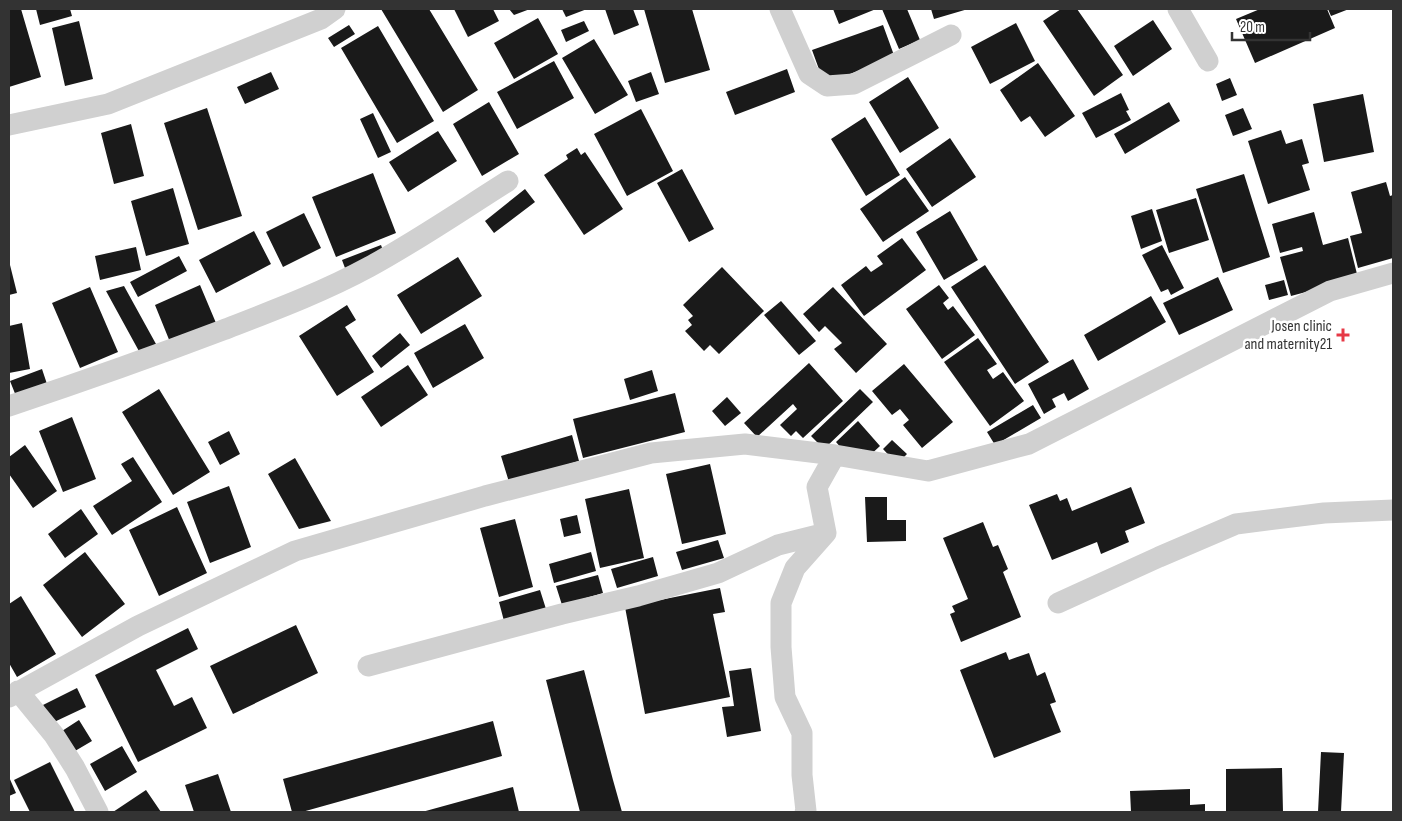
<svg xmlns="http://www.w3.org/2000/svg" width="1402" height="821" font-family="'Sofia Sans Condensed',sans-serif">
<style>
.building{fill:#1a1a1a}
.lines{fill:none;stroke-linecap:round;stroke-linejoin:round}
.minor{stroke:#d0d0d0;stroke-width:21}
.poi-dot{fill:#e63946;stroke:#fff;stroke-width:2}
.labels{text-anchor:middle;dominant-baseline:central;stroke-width:5;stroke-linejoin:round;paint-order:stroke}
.poi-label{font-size:16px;fill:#333;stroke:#fff;text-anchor:end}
</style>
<rect width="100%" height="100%" fill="#fff"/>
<!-- building -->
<path class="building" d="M9,9H21L41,77L9,87Z
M36,9H70L72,16L40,25Z
M381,9H429L478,90L443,112Z
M454,9H493L499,21L468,37Z
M509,9H530L514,15Z
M562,9H587L566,17Z
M605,9H633L639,25L614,35Z
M644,9H692L710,70L665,83Z
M833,9H876L839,24Z
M882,9H907L920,40L899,49Z
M931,9H968L934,19Z
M1061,9H1077L1123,75L1094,96L1043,21Z
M1260,9H1327L1335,28L1255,63L1236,19Z
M1328,9H1349L1331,16Z
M538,18L558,54L514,79L494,43Z
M1153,20L1172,49L1133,76L1114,46Z
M79,21L93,79L65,86L52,28Z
M584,21L589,31L566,42L561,30Z
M1016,23L1035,61L990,84L971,47Z
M349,25L355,34L334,47L328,38Z
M883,25L895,58L824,83L812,50Z
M378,26L434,121L397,143L341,48Z
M594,39L628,95L595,114L562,58Z
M554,61L574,98L517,129L497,92Z
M1038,63L1075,116L1045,137L1030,116L1021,122L1000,90Z
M787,69L795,92L735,115L726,92Z
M271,72L279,89L245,104L237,87Z
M651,72L659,94L636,102L628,81Z
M908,77L939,128L900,153L869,102Z
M1230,78L1237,95L1222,101L1216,84Z
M1121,93L1129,110L1126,111L1131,120L1096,138L1082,113Z
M1363,94L1374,152L1324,162L1313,104Z
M489,102L519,154L482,176L453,124Z
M1169,102L1180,121L1125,154L1114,134Z
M207,108L242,216L198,230L164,123Z
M1243,108L1252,129L1233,136L1225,115Z
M641,109L673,171L627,196L594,134Z
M373,113L391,152L378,158L360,119Z
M865,117L900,175L866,196L831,139Z
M131,124L144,176L114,184L101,133Z
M1281,130L1286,144L1302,139L1309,163L1302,165L1310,190L1268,204L1248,141Z
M438,131L457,161L408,192L389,162Z
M950,138L976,177L932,207L906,169Z
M577,148L581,155L585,152L623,209L584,235L544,175L568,159L566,155Z
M682,169L714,229L689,242L657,183Z
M373,173L396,233L336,257L312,197Z
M1244,174L1270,257L1223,273L1196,189Z
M905,177L929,211L883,242L860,209Z
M1386,182L1390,196L1393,195V258L1358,268L1350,236L1362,233L1351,192Z
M173,188L189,244L146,256L131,201Z
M525,189L535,202L494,233L485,221Z
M1196,198L1209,240L1169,253L1156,210Z
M1152,209L1162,241L1141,249L1131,216Z
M950,211L978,260L944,280L916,232Z
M1314,212L1323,245L1348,238L1358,278L1291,296L1280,257L1303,251L1302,247L1280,253L1272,224Z
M304,213L321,248L283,267L266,232Z
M254,231L271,264L216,293L199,260Z
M902,238L926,270L864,316L841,285L866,266L871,272L883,264L877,256Z
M381,245L384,253L345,268L342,260Z
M1162,245L1184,288L1171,295L1168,289L1161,292L1142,255Z
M136,247L141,270L100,280L95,256Z
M179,256L187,271L138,297L130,282Z
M458,257L482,296L421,334L397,295Z
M9,261L17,293L9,295Z
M985,265L1049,362L1015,384L951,287Z
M722,267L764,311L719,354L710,345L704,351L685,331L692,325L688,320L693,316L683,305Z
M1218,277L1233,310L1179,335L1163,303Z
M1284,280L1288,295L1269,300L1265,285Z
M200,285L216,323L170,342L155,305Z
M939,285L949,298L943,303L948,310L953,306L975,335L942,359L906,309Z
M124,286L156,344L140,353L106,291Z
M90,287L118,352L80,368L52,303Z
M833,287L887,344L856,373L834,349L842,343L825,326L819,332L803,314Z
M1151,296L1166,322L1098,361L1084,335Z
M781,301L816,341L799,355L764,315Z
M347,305L356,320L345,327L374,372L337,396L299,336Z
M22,323L30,369L9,373V326Z
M465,324L484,358L433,388L414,353Z
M400,333L410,345L381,368L372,356Z
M978,338L997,364L987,370L993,379L1003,372L1024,401L990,426L944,362Z
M1073,359L1089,389L1068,401L1064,393L1052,399L1056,407L1044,414L1028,384Z
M809,363L843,401L803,438L796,431L791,436L780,425L797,409L793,404L757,437L744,423Z
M904,364L953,422L922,448L903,425L909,420L900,409L892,415L872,391Z
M408,365L428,395L381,427L361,397Z
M42,369L47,384L16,396L10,381Z
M652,370L658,391L630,400L624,379Z
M159,389L210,472L173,495L122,412Z
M860,389L873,402L824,449L811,436Z
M675,393L685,432L583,458L573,419Z
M727,397L741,413L725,426L712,411Z
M1033,405L1041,418L995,445L987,432Z
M72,417L96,479L63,492L39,431Z
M858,421L880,446L866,459L849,457L836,442Z
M229,431L240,454L220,465L208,442Z
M572,435L579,461L509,482L501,456Z
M892,440L907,454L897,464L883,449Z
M25,445L57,491L33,508L9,474V457Z
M133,457L162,502L112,535L93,506L132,481L121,464Z
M295,458L331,521L299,529L268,474Z
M710,464L726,534L682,544L666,474Z
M229,486L251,547L210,563L187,502Z
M1131,487L1145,523L1125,531L1129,542L1101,554L1097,542L1052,560L1029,505L1057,494L1060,501L1067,498L1072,511Z
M629,489L644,558L600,568L585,499Z
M865,497H887V520H906V541L867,542Z
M177,507L207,573L159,596L129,530Z
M81,509L98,534L65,558L48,534Z
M577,515L581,533L564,537L560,519Z
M515,519L533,587L499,597L480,528Z
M983,522L993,547L998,545L1008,569L1003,572L1021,617L961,642L950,614L955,612L952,606L968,599L943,538Z
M718,540L724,558L682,570L676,552Z
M85,552L125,604L82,637L43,585Z
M591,552L596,571L554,583L549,564Z
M653,557L658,576L617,588L611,569Z
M598,575L603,593L562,605L556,586Z
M720,588L725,612L713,614L730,697L645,714L625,607Z
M540,590L546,609L504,621L499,602Z
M21,596L56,654L17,677L9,663V604Z
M296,625L318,673L233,714L210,666Z
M188,628L198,649L156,670L174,706L192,697L207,728L138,762L95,675Z
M1006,652L1009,660L1029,653L1037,676L1045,672L1056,702L1050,704L1061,732L994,758L960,670Z
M751,668L761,731L727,737L722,707L734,706L729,671Z
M584,670L613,780L622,812H580L546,680Z
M77,688L86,707L52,723L43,705Z
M79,720L92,741L75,751L62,731Z
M493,721L502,756L302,812H292L283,779Z
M122,746L137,772L105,791L90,764Z
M1321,752L1344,753L1341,812H1318Z
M50,762L75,812H30L14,780Z
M1282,768L1283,812H1226V769Z
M218,774L231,812H194L185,785Z
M9,777L16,793L9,796Z
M513,787L519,812H422Z
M1190,789V805L1205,804V812H1131L1130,791Z
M146,790L161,812H113Z"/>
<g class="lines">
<!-- minor -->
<path class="minor" d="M780,9L809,74L827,86L854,84L951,35
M1178,9L1208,61
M9,125L108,104L321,19L335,9
M9,406C81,382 152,357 223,330C272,311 323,292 369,267C417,241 462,210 508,181
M1058,603L1159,557L1236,524L1324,513L1393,510
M368,666L562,614L638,596L718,573L778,545L826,533
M18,691L54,735L75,768L98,812
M9,697L138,626L295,551L485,496L651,453L745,444L835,455L928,471L1029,444L1330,291L1393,273
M805,812L806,811L802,775V733L785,697L781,647V603L795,568L826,533L817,487L835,455"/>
</g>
<!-- markers -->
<path class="poi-dot" d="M1340.5 327.5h5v5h5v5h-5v5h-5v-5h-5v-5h5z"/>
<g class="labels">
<!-- poi labels -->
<g class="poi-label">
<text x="1332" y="326">Josen clinic<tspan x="1332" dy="18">and maternity21</tspan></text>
</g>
</g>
<!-- border -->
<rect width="1402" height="821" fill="none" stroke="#333333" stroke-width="20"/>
<!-- scale -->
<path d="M1232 32v8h78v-8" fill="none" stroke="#333333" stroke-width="2.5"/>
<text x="1240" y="32" font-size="15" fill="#333333" stroke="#ffffff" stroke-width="4" paint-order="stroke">20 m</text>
</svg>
